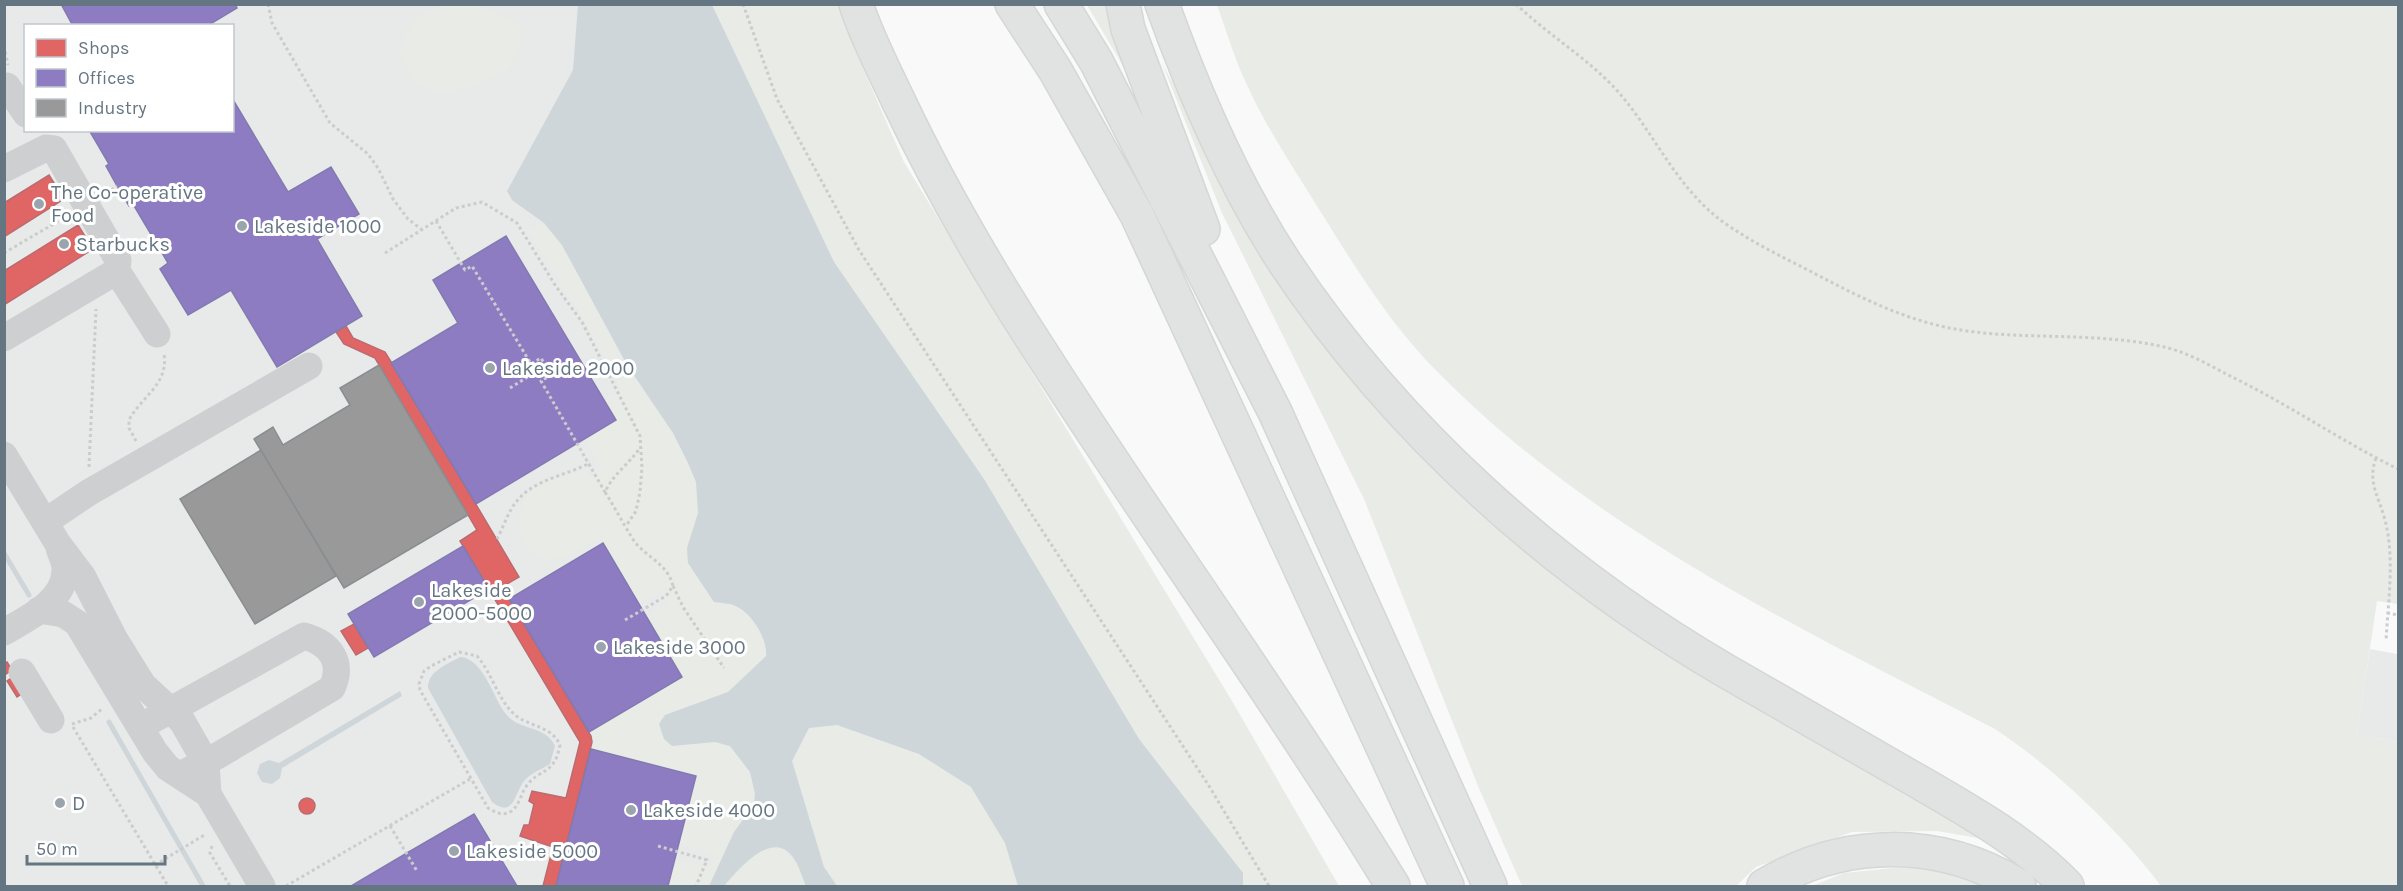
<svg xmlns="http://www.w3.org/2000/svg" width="2403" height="891" font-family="Karla,sans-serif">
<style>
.built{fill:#e8e9e9;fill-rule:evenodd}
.green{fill:#e8ebe6}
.water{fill:#ced6d9}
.shops{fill:#e06666;stroke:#bb6b6f;stroke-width:1.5}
.offices{fill:#8e7cc3;stroke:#827ab0;stroke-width:1.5}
.industry{fill:#999;stroke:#898e92;stroke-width:1.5}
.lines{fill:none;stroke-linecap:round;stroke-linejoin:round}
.stream{stroke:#ced6d9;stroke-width:5}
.highway-casing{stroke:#d5d6d6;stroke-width:36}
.path{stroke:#cbcccd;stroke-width:3;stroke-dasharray:3 3;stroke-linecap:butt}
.minor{stroke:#cecfd0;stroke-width:27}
.highway{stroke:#e1e2e2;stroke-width:33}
.poi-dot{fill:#99a4ac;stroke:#fff;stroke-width:2}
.labels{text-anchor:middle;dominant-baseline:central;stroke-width:6;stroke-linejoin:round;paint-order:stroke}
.poi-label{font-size:20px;fill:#657683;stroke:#fff;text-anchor:start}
</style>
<rect width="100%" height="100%" fill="#f9f9f9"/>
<!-- built -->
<path class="built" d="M5,4L764,5L1303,886H5ZM26,26H232V130H26Z
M2398,648V742L2357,735L2370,649L2397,654Z"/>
<!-- green -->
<path class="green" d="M446,4L478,5L518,24L523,43L509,68L476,85L444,94L413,83L400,56C408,22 414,18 446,4Z
M712,5H840L854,48L904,162L1232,701L1339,886H1243V873L1139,739L984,479L834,262Z
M1087,5H1110L1139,93Z
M1217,5H2398V604L2377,601L2357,735L2398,742V886H2161C2119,830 2054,768 1995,729C1792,624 1585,527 1425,359C1383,313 1350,259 1317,206C1293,167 1267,129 1248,87C1235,61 1227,32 1217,5Z
M1161,61L1229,190L1423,456L1995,841L1937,831L1852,832L1756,867L1736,886H1522L1478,786L1364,499L1222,213Z
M544,223C578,265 598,317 625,362C648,401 684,437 695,481C702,505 694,526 687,548L714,602C720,603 728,603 733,605C751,611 768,638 767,656L728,692L665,715L659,724L664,739L672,746L715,742L730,746L750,772L755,794L754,805L734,832L709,886H668L675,859L710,867L715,854L679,844L696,776L594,750L592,730L682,677L647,617L667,604L660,591L639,603L600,538C586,545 569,559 553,559C516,560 510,510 533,489C546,478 569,476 585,469L590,477L603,469L585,439L616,421L605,401L621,391C597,334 559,285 529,231Z
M837,725L919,754L971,787L1005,843L1018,886H837L824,867L792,761L809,728Z
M770,847C794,849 797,867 806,886H724L755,855Z
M1903,867L1961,874L1982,886H1812L1844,873Z"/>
<!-- water -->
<path class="water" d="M578,5H712L834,262L984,479L1139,739L1243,873V886H1018L1005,843L971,787L919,754L837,725L809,728L792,761L824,867L837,886H806C802,877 799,864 792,856C771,829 737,871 724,886H709L734,832L754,805L755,794L750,772L730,746L715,742L672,746L664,739L659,724L665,715L728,692L766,656C768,639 751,611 733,605C728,603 720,603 714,602L688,563L687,548L698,513L696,482L688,463L673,433L627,365L562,245L544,223L512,200L507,191L573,70Z
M460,657C483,658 493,697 505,713C518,731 546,725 555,746L550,764C542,769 531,773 525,780C514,792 515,819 492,802L428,688C428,671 446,665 460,657Z
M400,691L402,696L282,768L280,778L272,784L262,782L257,773L260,764L269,760L279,763Z"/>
<!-- shops -->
<path class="shops" d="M49,175L64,199L4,237V203Z
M78,225L93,249L4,305V271Z
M346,326L353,338L385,352L398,373L519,577L502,587L591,736L592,742L556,886H543L553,847L520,836L524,825H529L534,804L529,801L532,791L566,798L580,742L460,541L477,530L375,358L344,344L336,332Z
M354,624L368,648L356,655L341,631Z
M7,662L12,670L6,674L4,664Z
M16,675L26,691L17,697L7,681Z
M299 806a8 8 0 1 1 16 0a8 8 0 1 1-16 0Z"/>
<!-- offices -->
<path class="offices" d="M61,4H235L237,8L207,26H73Z
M232,98L288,192L331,167L359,214L317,239L362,316L277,367L231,290L188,315L160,269L168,263L133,204L129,206L117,186L106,166L109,164L89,130H232Z
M506,236L616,420L476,504L391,363L458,323L433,280Z
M603,543L682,677L589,732L509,599Z
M463,546L489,589L374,657L348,614Z
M591,749L696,776L668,886H556Z
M474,814L517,886H351L407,853Z"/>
<!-- industry -->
<path class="industry" d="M379,365L468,515L344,588L254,439L273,427L283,445L350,405L340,388Z
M261,450L336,576L255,624L180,499Z"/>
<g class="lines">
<!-- stream -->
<path class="stream" d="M4,553L29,595
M109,722L203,886"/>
<defs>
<path id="highway" d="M856,4C867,38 883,68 898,100C940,189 990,274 1044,357C1158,535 1283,706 1393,886
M1012,4L1055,70L1137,215L1447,886
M1061,4L1096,61L1275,412L1490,886
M1123,4L1128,29L1203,229
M1162,4C1194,93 1233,184 1285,263C1397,431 1553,570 1726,671C1787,706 1847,741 1907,775C1962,807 2023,840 2067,886
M1764,886C1844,838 1939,837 2019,886"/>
</defs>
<!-- highway casing -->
<use href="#highway" class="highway-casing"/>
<!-- path -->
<path class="path" d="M268,4L272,23L330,123L368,154L378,168L393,199L408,219L421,229
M743,4L777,99L859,250L1209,786L1269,886
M1516,4C1551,38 1595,62 1625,100C1659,142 1680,192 1726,224C1752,242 1780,256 1808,270C1859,297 1909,323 1967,331C2032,340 2100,332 2164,347C2187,352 2209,365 2230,376C2288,404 2341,441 2398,469
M4,46L8,65
M106,193L117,186
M436,221L465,270L472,266L531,364L541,358L551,375L541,381L605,492
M4,253L67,216
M385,253L456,208L482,202L517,223L555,285L582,322L640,436L642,467L640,492L636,511L626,526
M510,388L545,366
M136,441L129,428V420C141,397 169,384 164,354
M2376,458C2367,482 2379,497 2385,520C2395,558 2388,602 2386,641
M89,467L96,309
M497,539C503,528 509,510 516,502C534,479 565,476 590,463
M673,586L683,607L724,668
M2387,613L2398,615
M625,620L666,596L673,586C668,564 646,557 634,541C624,525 615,508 605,492C614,473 628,465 640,448
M459,652L477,656C492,673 498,700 515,715C530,727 552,726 560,745C554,777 539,767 525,788C521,795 518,808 510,812C502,816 495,812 488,808L420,690L419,684L424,671L431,666Z
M72,724L91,718L103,708
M73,727L168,886
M390,826L417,871
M212,846L210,853L230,886
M658,846L707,860L696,886
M155,865L206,834
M286,886L470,779"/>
<!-- minor -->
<path class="minor" d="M7,86L26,114
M4,169L46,148L54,149L118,260L117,271L4,338
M117,271L157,334
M4,455L58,544L83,577L115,640L143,685L182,721L206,763L208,794
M45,522L88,493L309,366
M39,610L63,614L77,623L155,752L168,768L208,794L262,886
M4,632C28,618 64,602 65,571C66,564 61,555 59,548
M22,672L51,720
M140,727L304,636C330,643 344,662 332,688L217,756L180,775"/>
<!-- highway -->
<use href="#highway" class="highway"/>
</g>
<!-- markers -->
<g class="poi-dot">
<circle cx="39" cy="204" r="6"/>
<circle cx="242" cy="226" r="6"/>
<circle cx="64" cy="244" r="6"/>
<circle cx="490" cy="368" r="6"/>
<circle cx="419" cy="602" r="6"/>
<circle cx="601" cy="647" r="6"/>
<circle cx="60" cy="803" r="6"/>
<circle cx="631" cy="810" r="6"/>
<circle cx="454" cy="851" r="6"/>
</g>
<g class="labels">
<!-- poi labels -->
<g class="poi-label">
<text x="51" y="192">The Co-operative<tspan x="51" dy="23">Food</tspan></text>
<text x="254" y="226">Lakeside 1000</text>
<text x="76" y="244">Starbucks</text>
<text x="502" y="368">Lakeside 2000</text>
<text x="431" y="590">Lakeside<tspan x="431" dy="23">2000-5000</tspan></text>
<text x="613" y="647">Lakeside 3000</text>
<text x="72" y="803">D</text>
<text x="643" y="810">Lakeside 4000</text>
<text x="466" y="851">Lakeside 5000</text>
</g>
</g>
<!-- border -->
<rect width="2403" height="891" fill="none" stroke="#657683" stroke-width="12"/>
<!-- legend -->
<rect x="24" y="24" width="210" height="108" fill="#ffffff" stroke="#c1c8cd" stroke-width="1.5"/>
<rect x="36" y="39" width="30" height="18" fill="#e06666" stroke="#c1c8cd" stroke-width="1.5"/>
<text x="78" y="54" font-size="18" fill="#657683">Shops</text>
<rect x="36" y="69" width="30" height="18" fill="#8e7cc3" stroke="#c1c8cd" stroke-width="1.5"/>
<text x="78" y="84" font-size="18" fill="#657683">Offices</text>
<rect x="36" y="99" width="30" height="18" fill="#999999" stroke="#c1c8cd" stroke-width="1.5"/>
<text x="78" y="114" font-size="18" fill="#657683">Industry</text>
<!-- scale -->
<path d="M27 855v9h138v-9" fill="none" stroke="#657683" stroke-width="3"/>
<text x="36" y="855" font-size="18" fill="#657683" stroke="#ffffff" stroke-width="4.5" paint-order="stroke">50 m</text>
</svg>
